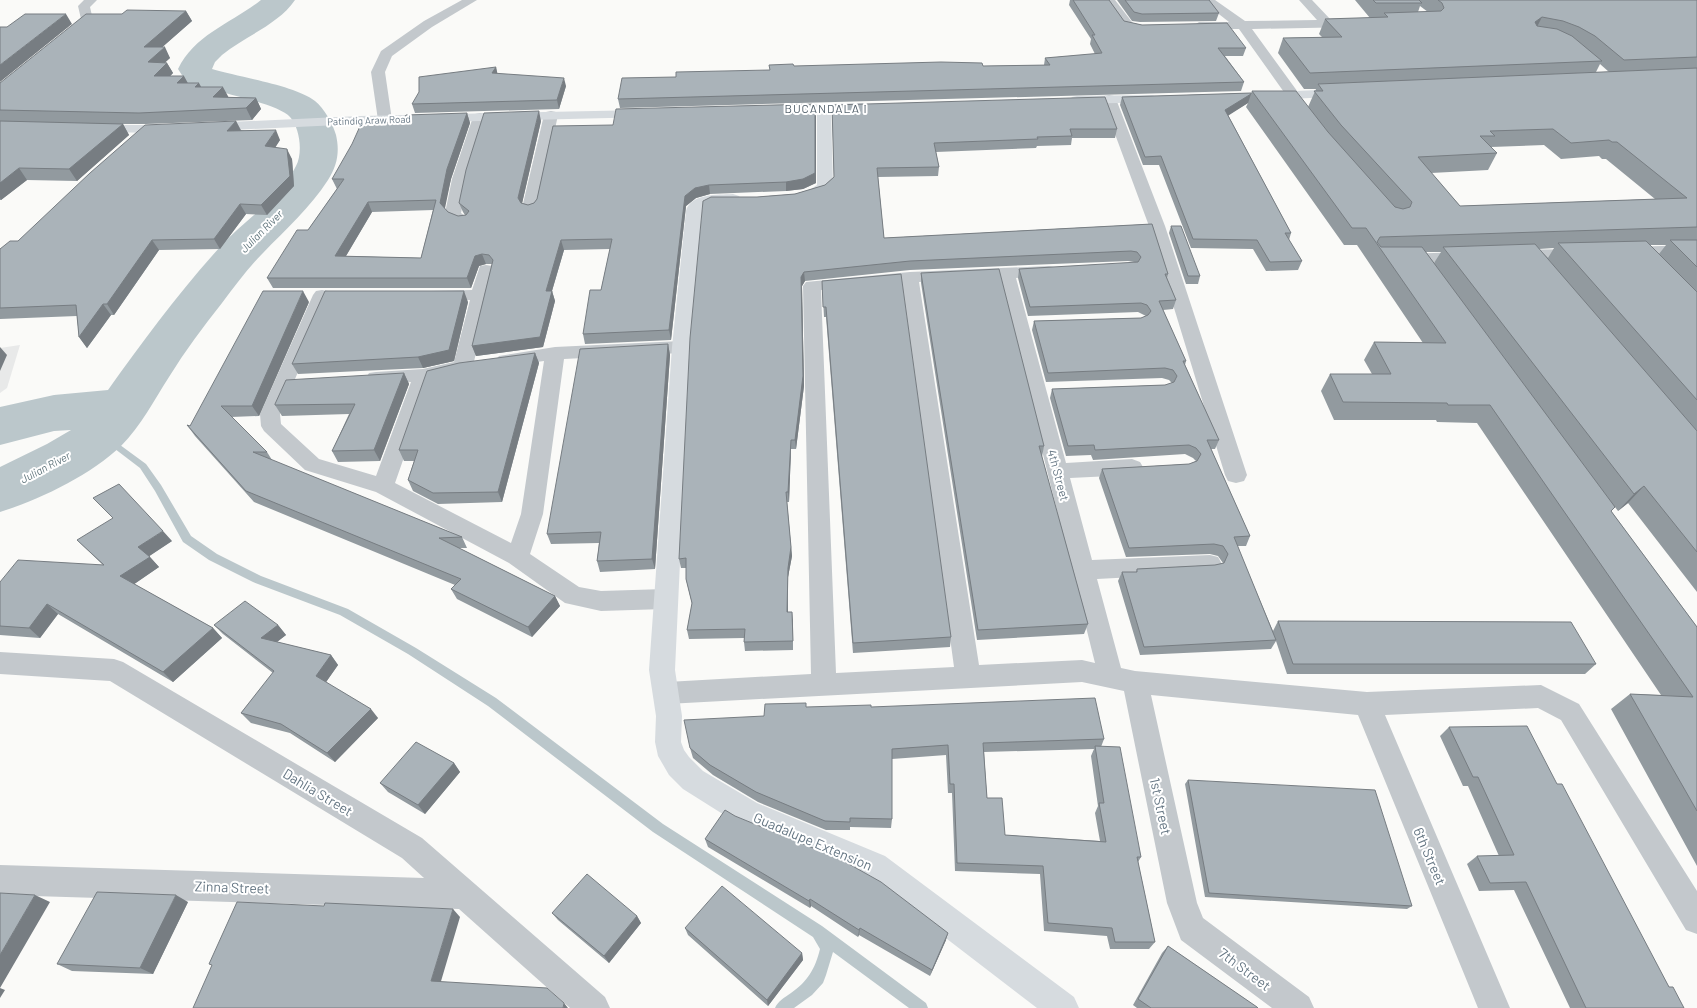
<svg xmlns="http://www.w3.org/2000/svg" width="1697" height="1008" font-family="Barlow,sans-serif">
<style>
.built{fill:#e8e9e9}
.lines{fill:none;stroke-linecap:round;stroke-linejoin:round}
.stream{fill:#bbc7cb;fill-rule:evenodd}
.river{fill:#bbc7cb;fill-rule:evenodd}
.street{fill:#c3c8cc;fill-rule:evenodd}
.secondary{fill:#d6dbdf;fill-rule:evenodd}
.wall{fill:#929a9f;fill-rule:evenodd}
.shaded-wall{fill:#777d82}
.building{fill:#aab3b9;stroke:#777d82;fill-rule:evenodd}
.labels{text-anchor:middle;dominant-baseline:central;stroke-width:4;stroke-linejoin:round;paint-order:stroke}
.far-street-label{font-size:10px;fill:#657683;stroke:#fff}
.far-water-label{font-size:11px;font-style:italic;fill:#60757c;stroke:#fff}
.far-quarter-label{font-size:12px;letter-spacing:1px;fill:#57646e;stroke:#fff}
.street-label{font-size:12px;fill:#657683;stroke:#fff}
.near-street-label{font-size:14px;fill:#657683;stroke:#fff}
</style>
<rect width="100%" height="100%" fill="#fafaf8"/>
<!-- built -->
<path class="built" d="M20,345L7,388L0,393V348Z"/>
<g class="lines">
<!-- stream -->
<path class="stream" d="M101,431L146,464L161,485L191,536L217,554L261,576L348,609L416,648L496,698L663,824L822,926L926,1003L928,1008H909L833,952L826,975L823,983L812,995L794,1008H775C778,1001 784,998 791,993C808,981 815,969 820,949L813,937L653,832L488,706L408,654L340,615L253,582L209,560L183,542L155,491L140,468L98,436L96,434Z"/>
<!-- river -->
<path class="river" d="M261,0H295C278,25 245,36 222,55L215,62L212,69C238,77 295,85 315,101C324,108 333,124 336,135C340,152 337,166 328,180C310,208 286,229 263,253C248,268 235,286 222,303C203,327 185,351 169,377C154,400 141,426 121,446C91,475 39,500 0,512V467L47,444L71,430L54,431L0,445V407L54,395L108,390C143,341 179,292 220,247C244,220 280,199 296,166C303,153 300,128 290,117C278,103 208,90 187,83L178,69C195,34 232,23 261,0Z"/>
<!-- street -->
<path class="street" d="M84,0H97L90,7L93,20L73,38H65L63,35L65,32L81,19L78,6Z
M462,0H477L432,27L392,56L385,72L392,120L390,123H380L378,120L371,72L381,51L424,21Z
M1103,0H1115L1135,26L1133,29L1129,30L1121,26Z
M1201,0H1215L1245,21L1317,20L1299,0H1312L1331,20H1357L1359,23L1353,27L1252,29L1300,95L1304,105L1312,116L1310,119H1300L1290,105L1286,95L1239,29H1195L1193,26L1199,22H1229Z
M1109,95L1114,96L1116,99L1165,226L1247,475L1244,481L1236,483L1228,481L1225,475L1149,226L1102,99L1104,96Z
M551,111L556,112L558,115L538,208L536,211L530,213L524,211L522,208L544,115L546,112Z
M480,113L485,114L487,117L468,179L461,213L471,220L469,223C458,226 451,222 445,213L452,179L473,117L475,114Z
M1697,245V255L1626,257L1620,256L1618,252L1620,248L1626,247Z
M1580,249L1586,250L1588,254L1586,258L1514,260L1508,259L1506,255L1508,251L1514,250Z
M1468,252L1474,253L1477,257L1474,261L1400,264L1394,263L1391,259L1394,255L1400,254Z
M486,265L492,266L495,270L473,366L470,370L431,380L395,483L511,543L521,514L544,361L506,366L499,364L496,360L499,356L555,347L681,341L688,343L690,347L688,351L681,353L564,359L543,514L530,554L579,587L601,591L665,589L673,592L677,599L673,606L665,609L601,611L565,603L509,563L376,492L305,470L264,431L261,426L260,414L313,295L316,291L322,290L328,291L331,295L280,414L281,424L319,459L376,476L411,382L376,384L369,383L366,378L369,373L376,372L423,369L454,362L470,300L431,299L428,295L431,291L472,290L480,266Z
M1049,266L1055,267L1058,271L1055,275L1016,278L1066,463L1132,459L1140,462L1143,467L1140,472L1132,475L1070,478L1092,560L1210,555L1218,557L1222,564L1218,571L1210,573L1097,579L1121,668L1135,671L1367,692L1541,685L1579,704L1697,891V934L1686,930L1561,720L1538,708L1385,715L1510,1008H1478L1358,715L1151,695L1197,903L1203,918L1309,997L1314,1008H1272L1181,940L1167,903L1124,691L1082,682L667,704L658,701L654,693L658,685L667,682L811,674L803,286L806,282L910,272ZM999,278L1095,663L1082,660L979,665L919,282ZM902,283L954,667L836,673L821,290Z
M0,652L114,659L123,662L422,838L605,997L610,1008H570L459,909L0,895V865L424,878L402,858L110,681L0,674Z"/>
<!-- secondary -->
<path class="secondary" d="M1344,89L1349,90L1351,93L1349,96L1269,100L1264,99L1262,96L1264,93L1269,92Z
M1152,95L1157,96L1159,99L1157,102L1077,104L1072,103L1070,100L1072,97L1077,96Z
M862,103L867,104L869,107L867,110L831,112L833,186C825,198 807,204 793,200L791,197L793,194L808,191L817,185V112L785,113L780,112L778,109L780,106Z
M644,110L649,111L651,114L649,117L360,124L209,131L204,130L202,127L204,124L209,123L360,116Z
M97,125H169L174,126L176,129L174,132L169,133L92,132L90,129L92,126Z
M733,194L739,196L741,199L739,202L712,205L702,211L690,347L675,670L682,716L681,742L684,750L689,757L703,771L757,803L885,856L1074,997L1079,1008H1037L865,876L737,823L683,789L669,775L658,756L655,742L656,716L649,670L672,347L686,211C691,193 718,195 733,194Z"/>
</g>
<!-- wall -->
<path class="wall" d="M1070,0H1109L1124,21L1246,48L1243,56H1225L1244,82L1241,91L620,108L618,99L676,77L770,70L794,66H983L1044,65L1045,58L1095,54L1090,44L1091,39L1069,5Z
M1117,0H1209L1219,13L1216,21L1140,22L1132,21Z
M1355,0H1697V592L1628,503L1618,511L1615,507L1611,511L1697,627V866L1611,709L1630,694L1661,695L1477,423L1437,422L1436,420H1334L1321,391L1330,374H1372L1364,360L1374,342L1423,343L1357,245H1344L1246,107L1248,103L1228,115L1291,233L1289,240L1302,261L1298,270L1266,271L1253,249L1191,248L1159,165H1143L1120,105L1122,97L1251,93L1252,91L1308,107L1316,89H1304L1278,53L1283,38L1322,37L1319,34L1325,19L1370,18ZM1420,6L1428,12H1418ZM1600,64L1609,72H1596ZM1544,145L1561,159L1599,156L1602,159H1606L1655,199L1460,206L1431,173L1488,170L1497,153L1491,147ZM1650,245H1666L1659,254ZM1554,248L1548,258L1539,249ZM1426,252H1441L1434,263Z
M186,11L192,21L162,47L170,58L165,62L167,63L173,73L170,76L187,83L201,87L228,97L256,98L261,109L252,120L146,124H123L129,135L77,181L27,180L1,200H0V83L122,14Z
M496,67L497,74L566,86L559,109L415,113L412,104Z
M832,105L1117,129L1115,138H1072L1071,145L1037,146L1036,148L936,152L939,167L938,176L878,177L884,238L1152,224L1168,274L1167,278L1176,300L1173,309L1163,310L1186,361L1185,365L1219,440L1215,449H1211L1250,536L1246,546H1237L1273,631L1278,621L1596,664L1585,674H1287L1276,641L1271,649L1140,655L1118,581L1122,572H1136L1137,569L1215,565L1223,563L1218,556L1210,554L1126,557L1099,478L1102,469L1189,464L1196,461L1193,458L1185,454L1093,460L1091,455L1066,456L1050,398L1052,389L1165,385L1172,383L1169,380L1162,378L1046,382L1032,330L1034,321L1141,318L1146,316L1138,312L1028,316L1018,278L1019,269L1135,263L1134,262L1128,261L910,270L805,281L802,286L804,386L796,449H791L789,502H787L792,556L788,577V612L793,620V650L745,651L744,642V638L689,639L687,630L692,604L686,579V568H681L679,559L757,197L795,194L825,185L834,177Z
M467,113L470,123L451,179L444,208L448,212L458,216L465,215L463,212L459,203L541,121L522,203L528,205L534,203L537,199L553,126L816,183L803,189L786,191L710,194L696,198L686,206L671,340L585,344L583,334L601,290L610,249L564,250L552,291L555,301L543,347L476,356L472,346L492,264H486L479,266L471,288H273L267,278L308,230L337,189L332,179L402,122ZM433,210L421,258L346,256L372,212Z
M236,121L241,130L280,140L275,147L292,159L294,186L267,215L246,214L220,249L159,250L114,315H111L87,348L79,337L77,316L0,319V249L18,241Z
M1171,226L1200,276L1198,284H1186L1169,233Z
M921,273L1044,446L1042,457L1088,624L1084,634L977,640L921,283Z
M822,281L951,637L950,647L853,653L826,317H824Z
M309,302L259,416L231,417L267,452L272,460L462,537L467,548H459L555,596L560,606L532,637L457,599L451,589L455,585L254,502L195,436L187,425L190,426Z
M468,302L454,361L423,368L298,374L292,364Z
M668,344L670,355L655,569L600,572L597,561L599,543L551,544L547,534Z
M535,353L539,363L502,502L438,504L413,491L408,480L414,461H404L399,450Z
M404,373L409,384L380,461L338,462L332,451L349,414L282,416L275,405Z
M77,540L172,541L149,556L159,567L134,584L213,628L222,638L173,682L58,614L40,638L0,635V582L103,565Z
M214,625H278L286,635L277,642L331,655L338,665L326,682L378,718L335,762L290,733L251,723L241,713L273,673L223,634Z
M806,707H871L1104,739L1101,747L1141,857L1138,862L1155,942L1149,949H1110L1107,936L1044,931L1040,874L955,871L952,793H948L946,755L892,759V819L891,828L850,827V830H826L758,802L713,775L693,758L690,748L764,716ZM1094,749L1091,756L1098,806L1095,813L1100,841L1005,835L987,798L984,752Z
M1449,727L1557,784L1669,987L1684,1008H1570L1514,890L1479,891L1467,864L1477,856H1499L1468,786H1463L1440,736Z
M454,763L460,772L425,814L388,792L380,783Z
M1188,780L1412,906L1407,909L1205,897L1185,784Z
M705,839L946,940L930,976L859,935L858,937L811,906L810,908L708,847Z
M188,902L153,974L72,971L57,964Z
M552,913L637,916L641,923L609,963L558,920Z
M685,928L802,953L803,960L768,1006L688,935Z
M1168,946L1258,1008H1137L1133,1005L1162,953Z"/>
<!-- shaded-wall -->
<path class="shaded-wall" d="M186,11L192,21L150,58L144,47Z
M66,14L72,24L0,82V65Z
M1542,17L1534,33L1535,22Z
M165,47L170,58L154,73L148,62Z
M167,63L173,73L160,87L154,76Z
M496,67L498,76L492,73Z
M184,76L190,87L177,83Z
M564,78L566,86L559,109L557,100Z
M199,83L205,94L195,87Z
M223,87L229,98L213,97Z
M1251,94L1248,103L1223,119L1225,110Z
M256,98L261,109L252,120L246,108Z
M539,111L541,121L521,208L518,198Z
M467,113L470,123L451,179L444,213L440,203L447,169Z
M816,114V183L803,189L786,191V182Z
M236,121L241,131H227Z
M123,124L129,135L77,181L69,169Z
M276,130L280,140L270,156L265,146Z
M287,149L292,159L294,186L267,215L261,205Z
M19,168L27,180L1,200L0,198V183Z
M709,185L710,194L696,198L686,206L671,340L669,330L685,196L695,188Z
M368,202L372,212L340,266L335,256Z
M240,204L246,214L220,249L214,239Z
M152,240L159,250L114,315L107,304Z
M561,240L564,250L549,301L546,291Z
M482,254L486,264L479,266L471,288L467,278L475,256Z
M804,272L805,281L802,286L804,386L796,449L795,440L801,277Z
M303,291L309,302L259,416L252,406Z
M464,291L468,302L454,361L423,368L418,357Z
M552,291L555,301L543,347L476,356L472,346Z
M103,304L111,315L87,348L79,337Z
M668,344L670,355L655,569L652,559Z
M0,347L7,355L0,371Z
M535,353L539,363L502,502L498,492Z
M404,373L409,384L380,461L374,450Z
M791,440V449L789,502L788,492Z
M1644,486L1628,503L1618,511L1634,494Z
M163,531L172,541L148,557L138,547Z
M791,547L792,556L788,577V621L787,612L788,568Z
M150,557L159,567L130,587L120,576Z
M555,596L560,606L532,637L528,627Z
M47,604L58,614L40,638L29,628Z
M792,612L793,620V650V641Z
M278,625L286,635L269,648L261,638Z
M213,628L222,638L173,682L163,672Z
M331,655L338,665L324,685L316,676Z
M371,709L378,718L335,762L327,753Z
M454,763L460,772L425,814L418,805Z
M35,895L50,902L0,988L5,990L0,998V955Z
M176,895L188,902L153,974L140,968Z
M810,899L811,906L810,908L809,901Z
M453,909L460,917L439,988L431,981Z
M637,916L641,923L609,963L604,956Z
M860,928L859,935L858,937L859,930Z
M948,933L946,940L930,976L932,970Z
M802,953L803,960L768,1006L767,1000Z
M564,1003L568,1008H563Z"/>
<!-- building -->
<path class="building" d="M1073,0H1109L1124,21L1142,25L1227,23L1246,48H1218L1244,82L618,99L622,78L676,77V72L770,70L769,65L793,64L794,66L941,62L982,63L983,66L1050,65L1045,58L1102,53L1092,35H1095Z
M1125,0H1209L1219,13L1142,14L1134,12Z
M1373,0H1419L1422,3H1376Z
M1438,0H1697V57L1624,60L1595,36L1579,27L1563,21L1542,17L1535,22L1537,26L1557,29L1572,36L1602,61L1310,73L1283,38L1342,37L1325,19L1388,17L1384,13L1441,11L1444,8L1442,3Z
M127,10L186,11L144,47H165L148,62L167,63L154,76H184L177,83H199L195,87H223L213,97L256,98L246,108L139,113L0,110V83L86,14H122Z
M25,14H66L0,65V27H7Z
M496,67L492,73L564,78L557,100L412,104L419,92V77Z
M1697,68V227L1380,237L1377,242L1381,247H1422L1615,507L1611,511L1697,627V811L1630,694L1693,697L1490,405H1448L1447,403L1343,402L1330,374H1391L1374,342L1446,343L1366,228H1352L1252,91H1296L1328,132L1395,207L1403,209L1410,207L1412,202L1341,125L1314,91H1323L1318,84ZM1553,129L1571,143L1609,140L1612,142H1617L1687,198L1460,206L1418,157L1497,153L1480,136H1495L1490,131Z
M1251,93V94L1225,110L1291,233H1285L1302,261L1270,262L1257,240L1193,239L1161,156L1145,157L1122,97Z
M1105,97L1117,129H1070L1072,136L1037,137L1038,139L934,143L939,167L877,168L884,238L1152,224L1168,274H1165L1176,300L1159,301L1186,361H1183L1219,440H1207L1250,536L1234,537L1276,640L1144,647L1122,572H1137V569L1215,565L1224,563L1228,554L1223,546L1214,544L1129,548L1102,469L1189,464L1197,461L1201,454L1196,448L1189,445L1095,450L1094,445L1068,446L1052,389L1165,385L1174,382L1177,376L1173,370L1165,368L1048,373L1034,321L1141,318L1148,315L1151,311L1147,305L1141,303L1030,307L1019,269L1138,262L1141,257L1137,252L1131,251L910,261L804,272L801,277L803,376L795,440H791L788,492H786L791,547L788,568L787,612H792L793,641L744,642L745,629L687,630L692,603L686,579V558L679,559L690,338L703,201L711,197H757L795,194L825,185L834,177L832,105Z
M815,104V173L803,179L786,182L709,185L695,188L685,196L669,330L583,334L590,290H601L612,239L561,240L546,291H552L540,337L472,346L493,260L489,255L482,254L475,256L467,278H267L297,230H308L344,179H332L352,144L361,124L402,122L406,115L467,113L447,169L440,203L448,212L458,216L466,215L469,211L459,203L466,170L484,113L539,111L518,198L521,203L528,205L534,203L537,199L553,126L613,125L616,109ZM436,200L421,258L335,256L368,202Z
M0,121L123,124L69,169L19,168L0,183Z
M236,121L227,131L276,130L265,146L287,149L290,176L261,205L240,204L214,239L152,240L107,304H103L79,337L76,305L0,308V249L10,241H18L90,173L145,125Z
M1171,226H1181L1200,276H1188Z
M1670,240H1697V267Z
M1646,241L1697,292V400L1558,243Z
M1535,244L1697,431V552L1644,486L1634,494L1443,247Z
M999,269L1044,446H1039L1088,624L978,630L921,273Z
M901,274L951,637L853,643L826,307H823L822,281Z
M263,291H303L252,406H221L267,452H253L462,537L439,538L555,596L528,627L451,589L461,579L246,491L187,425L190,426Z
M325,291H464L449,350L418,357L292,364Z
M668,344L652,559L597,561L601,532L547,534L580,349Z
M535,353L498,492L433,493L408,480L418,450H399L427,371L459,363Z
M404,373L374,450L332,451L355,404L275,405V404L286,380Z
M119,484L163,531L138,547L150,557L120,576L213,628L163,672L47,604L29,628L0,626V582L18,560L104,565L77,540L113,518L93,498Z
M245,601L278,625L261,638L331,655L316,676L371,709L327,753L281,724L241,713L274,671L214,625Z
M1278,621L1571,622L1596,664H1293Z
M1095,698L1104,739L983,743L987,798H1002L1005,835L1106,842L1099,803H1104L1095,746L1120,747L1141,857H1137L1155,942H1115L1112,928L1048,923L1043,866L957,863L954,784H950L948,745L892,749V819L850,818V822L825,821L756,792L710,765L690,748L684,720L764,716L765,704L806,703V707L871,705V707Z
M1527,726L1557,784H1562L1669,987H1673L1684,1008H1586L1526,882L1490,883L1477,856L1514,855L1478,777H1473L1449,727Z
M416,742L454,763L418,805L380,783Z
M1188,780L1375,790L1412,906L1209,893Z
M725,810L735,816L840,859L881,882L948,933L932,970L860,928L859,930L810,899L809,901L705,839Z
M587,874L637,916L604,956L552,913Z
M722,886L802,953L767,1000L685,928Z
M97,892L176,895L140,968L57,964Z
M0,893L35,895L0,955Z
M237,902L324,906L325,903L453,909L431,981L547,988L564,1003L563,1008H193L212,965L209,964Z
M1168,946L1257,1007L1258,1008H1151L1138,999Z"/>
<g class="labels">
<!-- far-street labels -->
<g class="far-street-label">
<text transform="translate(369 120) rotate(-2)">Patindig Araw Road</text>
</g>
<!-- far-water labels -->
<g class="far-water-label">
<text transform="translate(261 231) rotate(-45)">Julian River</text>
<text transform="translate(45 467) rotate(-28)">Julian River</text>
</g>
<!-- far-quarter labels -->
<g class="far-quarter-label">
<text x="826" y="108">BUCANDALA I</text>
</g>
<!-- street labels -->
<g class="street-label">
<text transform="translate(1059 475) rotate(75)">4th Street</text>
</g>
<!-- near-street labels -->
<g class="near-street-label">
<text transform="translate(318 792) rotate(31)">Dahlia Street</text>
<text transform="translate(1161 806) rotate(78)">1st Street</text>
<text transform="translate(813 841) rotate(23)">Guadalupe Extension</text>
<text transform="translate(1430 856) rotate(67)">6th Street</text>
<text transform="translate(232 887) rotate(2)">Zinna Street</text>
<text transform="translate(1245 969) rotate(37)">7th Street</text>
</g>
</g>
</svg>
